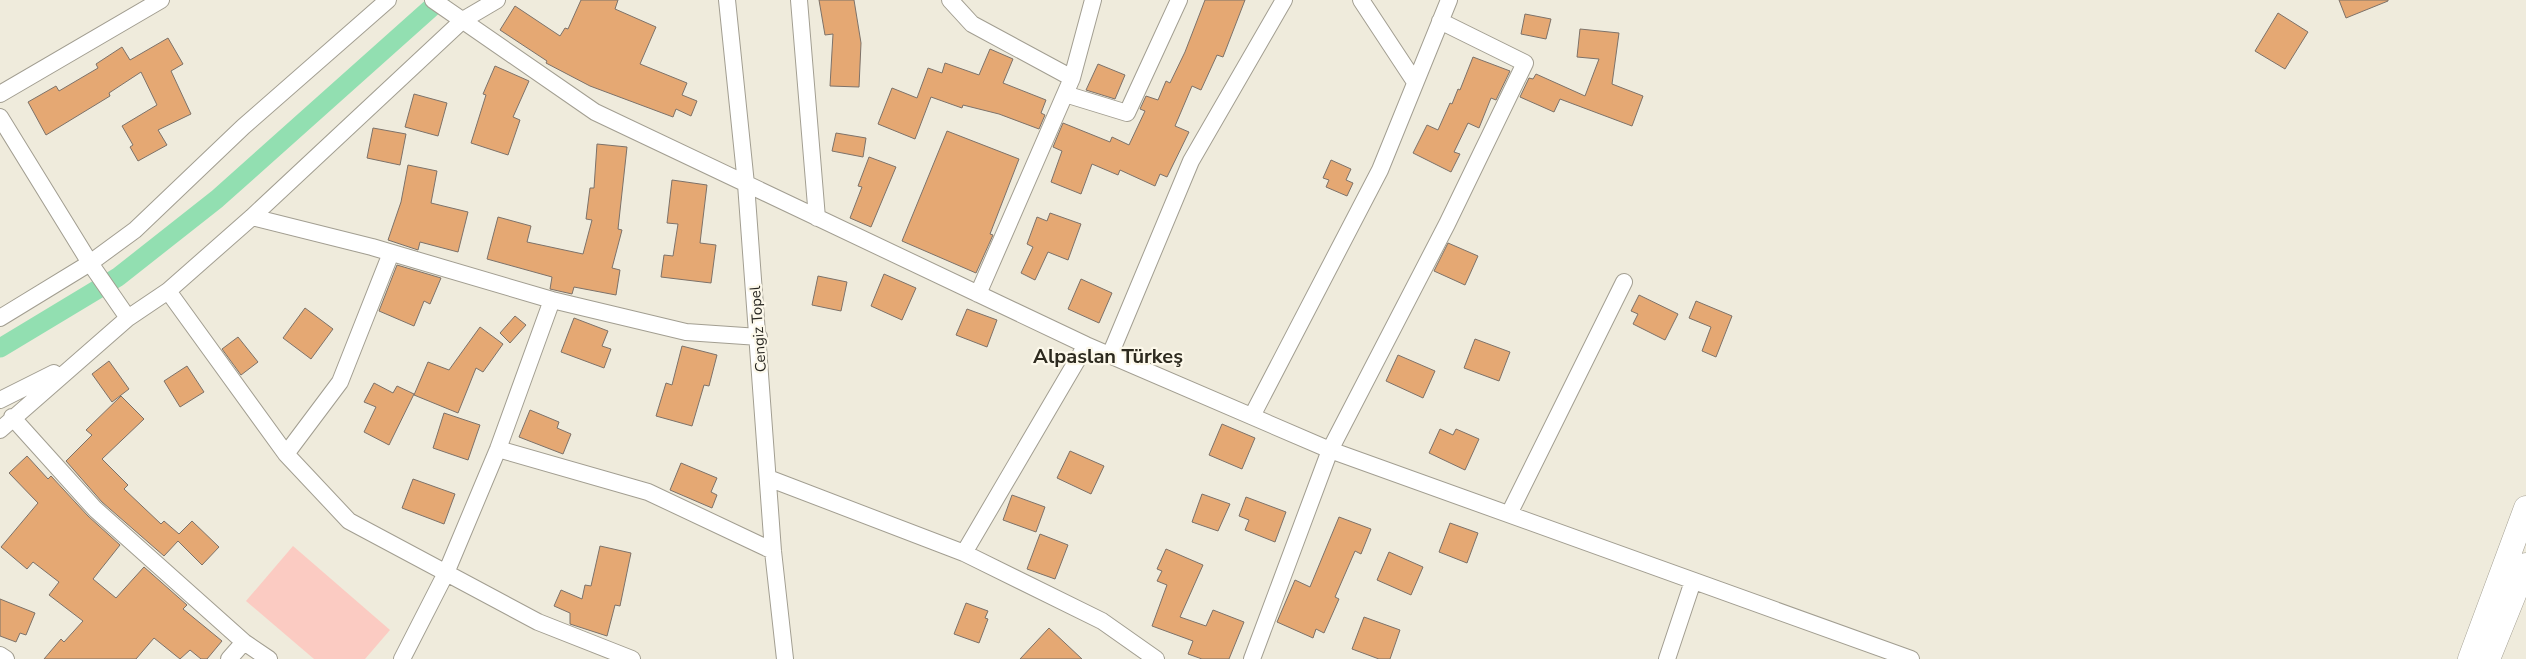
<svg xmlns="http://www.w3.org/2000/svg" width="2526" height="659" font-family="'Nunito Sans',sans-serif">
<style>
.green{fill:#fbcbc2}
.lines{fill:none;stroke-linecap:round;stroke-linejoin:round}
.canal{stroke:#92dfb1;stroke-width:19}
.building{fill:#e5a873;stroke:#7d7269}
.street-casing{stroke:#a29e91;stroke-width:18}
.secondary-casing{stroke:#a29e91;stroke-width:25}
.street{stroke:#fff;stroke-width:16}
.secondary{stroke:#fff;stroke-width:24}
.labels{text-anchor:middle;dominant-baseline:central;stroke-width:4.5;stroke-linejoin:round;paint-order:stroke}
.street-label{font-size:15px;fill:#25241f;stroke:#fcf8ea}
.district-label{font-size:20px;font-weight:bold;fill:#2d2a1f;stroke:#fcf8ea}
</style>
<rect width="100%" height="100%" fill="#efebdc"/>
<!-- green -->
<path class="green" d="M293,546L390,630L365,659H314L246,601Z"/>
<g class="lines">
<!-- canal -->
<path class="canal" d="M0,348L118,277L217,199L440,0"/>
</g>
<!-- building -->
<path class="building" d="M581,0H618L615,9L656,27L640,64L687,83L682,95L697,101L691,116L676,109L673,117L590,86L546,63L547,61L500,30L515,6L560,36L565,28L568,29Z
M819,0H854L861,43L859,87L830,86L833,34L825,35Z
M1205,0H1245L1223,57L1217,55L1201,90L1192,86L1175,126L1189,132L1167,177L1160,174L1155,186L1120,170L1118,175L1092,164L1081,194L1051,182L1062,151L1053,147L1063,123L1110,142L1112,137L1129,145L1145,111L1140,109L1146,96L1158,100L1166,81L1170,83L1185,52Z
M2339,0H2388V1L2346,18Z
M2278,13L2308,32L2285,69L2255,51Z
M1525,14L1551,19L1546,39L1521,34Z
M1580,29L1619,33L1612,84L1643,96L1632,126L1560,99L1554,112L1520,97L1529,78L1533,79L1536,74L1585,96L1599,59L1577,57Z
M168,38L183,64L171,71L191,114L158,130L167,145L138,161L130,147L133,145L122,126L157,105L141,72L109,93L110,96L46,135L28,102L56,86L59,91L98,68L96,64L122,47L130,60Z
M990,49L1013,59L1003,83L1046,100L1041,113L1045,115L1039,129L999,114L963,105L962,108L931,97L915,139L878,124L892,88L917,98L928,68L942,73L945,63L979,75Z
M1473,57L1510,71L1496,100L1491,98L1479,128L1468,123L1454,152L1460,154L1451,172L1413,153L1427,125L1438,130L1450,103L1452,104L1458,89L1460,90Z
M1098,64L1125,75L1115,99L1086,90Z
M495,66L529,81L513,117L520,120L508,155L471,143L486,95L483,94Z
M414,94L447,103L438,136L405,127Z
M373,128L406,134L400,165L367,158Z
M947,131L1019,159L990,234L993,235L976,273L902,241Z
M836,133L866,138L863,157L832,151Z
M597,144L627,147L618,229L622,230L612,268L620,270L616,295L574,287L572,294L550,289L552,277L487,259L498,217L531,226L527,242L583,254L592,220L586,219L590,188H594Z
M869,157L896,167L871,227L850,218L862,187L858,186Z
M1331,160L1351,169L1346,180L1353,183L1347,196L1326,187L1329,180L1323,178Z
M408,165L437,171L431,203L468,212L458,252L420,242L418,250L388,240L401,202Z
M672,180L707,185L700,243L716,245L711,283L661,277L664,255L673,256L678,224L667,223Z
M1050,213L1081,224L1068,260L1048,252L1035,280L1021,273L1033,247L1027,244L1037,217L1047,221Z
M1448,243L1478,256L1465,285L1434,271Z
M397,265L441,278L430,304L424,301L414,326L379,311Z
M884,274L916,288L902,320L871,306Z
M818,276L847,282L841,311L812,305Z
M1081,279L1112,293L1099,323L1068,309Z
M1639,295L1678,314L1665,340L1633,324L1638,314L1631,311Z
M1696,301L1732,316L1716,357L1702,351L1711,327L1689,318Z
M305,308L333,329L311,359L283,338Z
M967,309L997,320L987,347L956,335Z
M515,316L526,325L510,343L500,333Z
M574,318L608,331L602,346L611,349L604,368L561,352Z
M480,327L503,344L483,372L476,368L458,413L414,395L428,362L449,370Z
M238,337L258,362L241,375L222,349Z
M1475,339L1510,352L1499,381L1464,368Z
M682,346L717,355L709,386L704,385L692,426L656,416L666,383L672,385Z
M1398,355L1435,371L1423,398L1386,381Z
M109,361L129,389L112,402L92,374Z
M187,366L204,392L180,407L164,381Z
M374,383L393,393L397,386L414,394L389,445L364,432L376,407L364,402Z
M121,396L144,419L102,459L128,485L124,489L161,524L164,521L179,534L192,521L219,547L202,565L178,541L164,556L102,502L66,461L92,435L86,430Z
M530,410L559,422L557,428L571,434L563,454L519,437Z
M444,413L480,425L468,460L433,448Z
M1222,424L1255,438L1242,469L1209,455Z
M1440,429L1453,435L1456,429L1479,439L1465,470L1429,453Z
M1070,451L1104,466L1091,494L1057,478Z
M27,456L48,479L51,476L88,516L120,545L93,579L116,598L144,567L187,605L183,609L222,641L207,659H201L190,650L180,659L154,638L136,659H44L61,639L64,642L83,621L49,595L59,582L33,562L27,569L1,547L38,503L9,473Z
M681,463L717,478L711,492L717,495L712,508L670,490Z
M413,479L455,494L444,524L402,508Z
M1202,494L1230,504L1218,531L1192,522Z
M1012,495L1045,507L1036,532L1003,520Z
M1246,497L1286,512L1275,542L1245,530L1249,520L1239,516Z
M1339,517L1371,529L1361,554L1355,551L1335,597L1339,599L1324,633L1316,629L1313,638L1277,622L1295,580L1310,587Z
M1450,523L1478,533L1467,563L1439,552Z
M1040,534L1068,545L1055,579L1027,569Z
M600,546L631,553L620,606L615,605L607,636L570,624V613L554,606L561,590L582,599L585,585L591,586Z
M1166,549L1203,565L1180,617L1206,626L1213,610L1244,622L1229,659H1202L1188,654L1193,641L1152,626L1167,585L1157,581L1162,571L1157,569Z
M1389,552L1423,567L1411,595L1377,580Z
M0,599L35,613L26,635L20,633L16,642L0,636Z
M966,603L988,611L985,618L988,619L979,643L954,634Z
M1364,617L1400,630L1390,659H1379L1352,649Z
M1049,628L1082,659H1020Z"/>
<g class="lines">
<defs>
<path id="street" d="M433,0L595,112L1086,345L1330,450L1911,659
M727,0L746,184L773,551L785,659
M799,0L817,218
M950,0L972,24L1072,78
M1361,0L1415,82
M0,94L161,0
M1065,94L1127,113L1179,0
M0,117L90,263L128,318
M252,217L372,247L552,300L686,332L759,337
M168,291L286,454L349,521L538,622L632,659
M978,294L1072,78L1093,0
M0,318L90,263L135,230L243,127L388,0
M1110,355L1191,161L1284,0
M0,400L54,373
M1252,416L1380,170L1449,0
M12,417L95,509L244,642L269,659
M0,430L128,318L168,291L252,217L463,20L497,0
M498,449L648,492L773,551
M286,454L340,382L391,253
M768,478L964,553L1102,621L1156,659
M1509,514L1624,282
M964,553L1086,345
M0,655L6,659
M229,659L244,642
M402,659L446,573L498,449L552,300
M1252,659L1330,450L1447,224L1525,63L1440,21
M1667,659L1693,581"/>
<path id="secondary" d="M2470,659L2526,508
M2488,659L2526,565"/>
</defs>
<!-- street casing -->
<use href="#street" class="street-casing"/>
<!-- secondary casing -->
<use href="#secondary" class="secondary-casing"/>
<!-- street -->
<use href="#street" class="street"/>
<!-- secondary -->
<use href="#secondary" class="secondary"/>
</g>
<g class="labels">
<!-- street labels -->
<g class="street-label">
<text transform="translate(758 329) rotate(-94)">Cengiz Topel</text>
</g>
<!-- district labels -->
<g class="district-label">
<text x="1108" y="356">Alpaslan Türkeş</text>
</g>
</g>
</svg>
